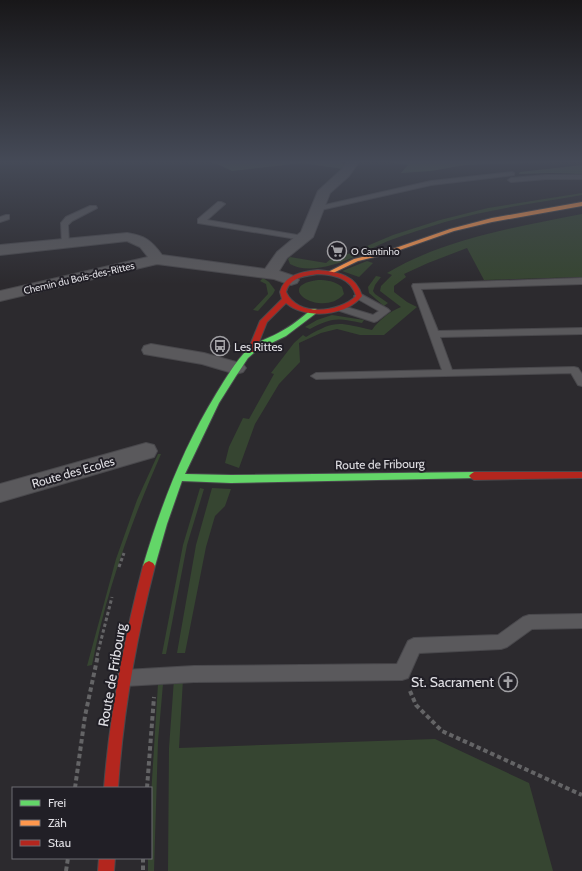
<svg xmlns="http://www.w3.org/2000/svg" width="582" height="871" font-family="Cabin,sans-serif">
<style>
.green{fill:#364531}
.forest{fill:#495b45}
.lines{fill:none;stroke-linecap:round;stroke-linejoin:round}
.lane-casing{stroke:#49484c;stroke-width:2}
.street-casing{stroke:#49484c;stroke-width:2}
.fast-casing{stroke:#49484c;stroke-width:2}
.slow-casing{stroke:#49484c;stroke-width:2}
.jam-casing{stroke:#49484c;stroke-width:2}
.path-far1{stroke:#646466;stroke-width:3;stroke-dasharray:3.5 2.5;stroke-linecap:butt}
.path{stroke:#646466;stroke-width:4;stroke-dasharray:4.5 3;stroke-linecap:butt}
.lane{fill:#5a595c;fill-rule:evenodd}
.street{fill:#5a595c;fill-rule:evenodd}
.fast{fill:#63d668;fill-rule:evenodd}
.slow{fill:#ff974d;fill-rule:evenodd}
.jam{fill:#b3261e;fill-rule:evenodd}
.labels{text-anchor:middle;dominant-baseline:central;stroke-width:4;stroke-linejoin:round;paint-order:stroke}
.far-poi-label{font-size:10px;fill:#e0dfe4;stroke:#211f26;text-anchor:start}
.far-street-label{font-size:10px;fill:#e0dfe4;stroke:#211f26}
.poi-label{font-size:12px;fill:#e0dfe4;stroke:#211f26;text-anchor:start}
.street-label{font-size:12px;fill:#e0dfe4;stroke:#211f26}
.near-street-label{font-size:14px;fill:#e0dfe4;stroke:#211f26}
.near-poi-label{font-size:14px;fill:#e0dfe4;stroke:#211f26;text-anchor:end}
</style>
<rect width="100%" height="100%" fill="#2c2a2e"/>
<!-- green -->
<path class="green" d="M582,193V195C536,203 490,209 445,222C426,228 406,234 388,241C376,246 364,253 352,258C335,265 307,274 290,264L288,259L290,257L326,263L333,257H341L393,235L440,220L488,208Z
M582,214V277L484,280L467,248L428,263L404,274L406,277L394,286V292L407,302L417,307L384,335H360L337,329L321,333L299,343L300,362L279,384L255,424L239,468L225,463L229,447L243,418L249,419L274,374L271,373L294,343L303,335L306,337C337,319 338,323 372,330C379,320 389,312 401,307L380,291L381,286L392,275L387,273C446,238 516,227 582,214Z
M367,261L373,263L359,277L342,271Z
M376,276L381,277L375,285L373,291L375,294L388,303L384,306L369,293L368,287Z
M263,278L269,282L275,290L273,294L258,311L253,310L268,294L266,284L260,281Z
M318,280C327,280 335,281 342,287L344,294C323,319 271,286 318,280Z
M332,315L364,320L362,323C337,318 333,317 310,329L305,327L317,320Z
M158,454H161C131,522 106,592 92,665L87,666L116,559L137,500Z
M200,488L204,489L187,545L166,654H162L183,545Z
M212,488L231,489L225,506L215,516L206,547L185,653H177L196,545Z
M174,679H183L179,748L435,739L529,783L553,871H168L169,748Z
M158,684H163L158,741L154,871H148V858H151V796Z"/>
<!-- forest -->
<path class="forest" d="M209,162H340L345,165L343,169L302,163L232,171L215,163Z
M388,162H558L465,165L431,171L401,173L408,165Z
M582,165V174L550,173L519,174L520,172Z"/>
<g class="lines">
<defs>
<path id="lane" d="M512,172L514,173V175L431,185L316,211L312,209L316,207L431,181Z
M546,175H582V179H546L511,182L508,180L511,178Z
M218,202H221L225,204L207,220L303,236L307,238L303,240L198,223V219Z
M90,206H96L97,208L72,221L68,225L69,243L68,245H62L61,223L66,217Z
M6,215H9V219L0,222V217Z
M582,278V284L421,289L438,331L582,328V334L440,337L452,370L574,367L578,368L582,374V386L578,385L571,373L316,379L311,376L316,373L442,370L412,286L413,284Z
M359,293L388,309L390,311L377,321L374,322L340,311L338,309L340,307L343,306L373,315L379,311L356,298L354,296Z
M582,614V628L532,629L507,647L501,649L419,653L408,678L402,680L194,682L125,686L119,684L117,678L119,672L125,670L194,666L397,664L408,641L414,638L498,635L523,617L529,615Z"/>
<path id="street" d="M347,162H359L349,176L330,193L313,237L287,258L279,271L297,277L299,280L297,283L291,285L274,279L157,264L0,301V291L148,257L140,247L127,241L0,255V245L127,233C145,236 151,240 162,255L265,269L277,252L301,232L318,191L341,170Z
M151,344L204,353L243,364L246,368L243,372L236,374L202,364L144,354L142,350L144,346Z
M146,443L154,445L157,451L154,457L0,502V484Z"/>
<path id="fast" d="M312,309H315L319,311L286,336L257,350L248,358L236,376L219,403L185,474L231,475L474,472L477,474L479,476L477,478L231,483L182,481L167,524L155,566L153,569L149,571L145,569L143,566C161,505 183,448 216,394C226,378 235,362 248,349C257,341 270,338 280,332C292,326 302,317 312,309Z"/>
<path id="slow" d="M582,202V206L492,222L454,231L391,253L358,261L331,274L326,273L354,259L387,251L450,229L492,218Z"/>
<path id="jam" d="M318,270C338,272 356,275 362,296C347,316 305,320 286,303L267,322L255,352H249L248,350L260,321L282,299L280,292C285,274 302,272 318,270ZM318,274C335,275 351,278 356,296C339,313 297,317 286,292C290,277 305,276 318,274Z
M474,472H582V478L474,480L471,478L469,476L471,474Z
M149,561L153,563L155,566C136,639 123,713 118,788H104C110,712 124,639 143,566L145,563Z
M99,858H115L114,871H98Z"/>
</defs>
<!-- lane casing -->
<use href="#lane" class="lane-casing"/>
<!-- street casing -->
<use href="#street" class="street-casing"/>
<!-- fast casing -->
<use href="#fast" class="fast-casing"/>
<!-- slow casing -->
<use href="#slow" class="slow-casing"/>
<!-- jam casing -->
<use href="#jam" class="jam-casing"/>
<!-- path-far1 -->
<path class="path-far1" d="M119,567L124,553
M97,656L112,597"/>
<!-- path -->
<path class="path" d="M410,691L416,705L442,731L582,795
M75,788L85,716L98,655
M147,788L154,697
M143,858V871
M66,871L68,858"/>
<!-- lane -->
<use href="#lane" class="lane"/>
<!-- street -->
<use href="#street" class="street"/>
<!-- fast -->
<use href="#fast" class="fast"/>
<!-- slow -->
<use href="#slow" class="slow"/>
<!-- jam -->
<use href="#jam" class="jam"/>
</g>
<!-- sky -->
<linearGradient id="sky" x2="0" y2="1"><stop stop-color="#181719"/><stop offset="0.57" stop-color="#454a57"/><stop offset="1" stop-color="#454a57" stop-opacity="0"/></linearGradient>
<rect width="582" height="284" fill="url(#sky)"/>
<!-- icons -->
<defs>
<symbol id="supermarket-ring" viewBox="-11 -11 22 22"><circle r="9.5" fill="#211f26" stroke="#a1a0a4" stroke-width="1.5"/><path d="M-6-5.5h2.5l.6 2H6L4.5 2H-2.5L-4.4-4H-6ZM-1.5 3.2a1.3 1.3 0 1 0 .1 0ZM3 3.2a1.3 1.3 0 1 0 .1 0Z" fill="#a1a0a4"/></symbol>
<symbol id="bus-ring" viewBox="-11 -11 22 22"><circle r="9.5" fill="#211f26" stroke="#a1a0a4" stroke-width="1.5"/><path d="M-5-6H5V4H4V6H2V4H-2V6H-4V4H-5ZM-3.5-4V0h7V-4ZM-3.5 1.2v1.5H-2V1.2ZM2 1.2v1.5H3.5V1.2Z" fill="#a1a0a4"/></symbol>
<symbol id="church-ring" viewBox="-11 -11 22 22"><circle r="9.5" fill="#211f26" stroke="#a1a0a4" stroke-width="1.5"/><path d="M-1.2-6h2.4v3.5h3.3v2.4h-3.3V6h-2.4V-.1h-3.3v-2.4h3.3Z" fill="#a1a0a4"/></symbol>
</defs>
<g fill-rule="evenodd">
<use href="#supermarket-ring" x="326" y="240" width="22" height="22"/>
<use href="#bus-ring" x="209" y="335" width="22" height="22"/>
<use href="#church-ring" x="497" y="671" width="22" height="22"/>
</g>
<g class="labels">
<!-- far-poi labels -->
<g class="far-poi-label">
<text x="351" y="251">O Cantinho</text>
</g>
<!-- far-street labels -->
<g class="far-street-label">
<text transform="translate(79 278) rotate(-13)">Chemin du Bois-des-Rittes</text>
</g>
<!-- poi labels -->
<g class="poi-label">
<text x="234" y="346">Les Rittes</text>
</g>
<!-- street labels -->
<g class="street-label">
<text transform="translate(380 464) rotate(-1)">Route de Fribourg</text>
<text transform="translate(73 472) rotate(-16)">Route des Ecoles</text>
</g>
<!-- near-street labels -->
<g class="near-street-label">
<text transform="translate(112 675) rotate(-80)">Route de Fribourg</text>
</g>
<!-- near-poi labels -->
<g class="near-poi-label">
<text x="494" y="682">St. Sacrament</text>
</g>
</g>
<!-- legend -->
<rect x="12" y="787" width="140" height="72" fill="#211f26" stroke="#6d6c72"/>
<rect x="20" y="800" width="20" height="6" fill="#63d668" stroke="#6d6c72"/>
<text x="48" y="807" font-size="12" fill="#e0dfe4">Frei</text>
<rect x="20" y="820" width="20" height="6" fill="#ff974d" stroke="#6d6c72"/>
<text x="48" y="827" font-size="12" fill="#e0dfe4">Zäh</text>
<rect x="20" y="840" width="20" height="6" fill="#b3261e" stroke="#6d6c72"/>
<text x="48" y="847" font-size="12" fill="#e0dfe4">Stau</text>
</svg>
